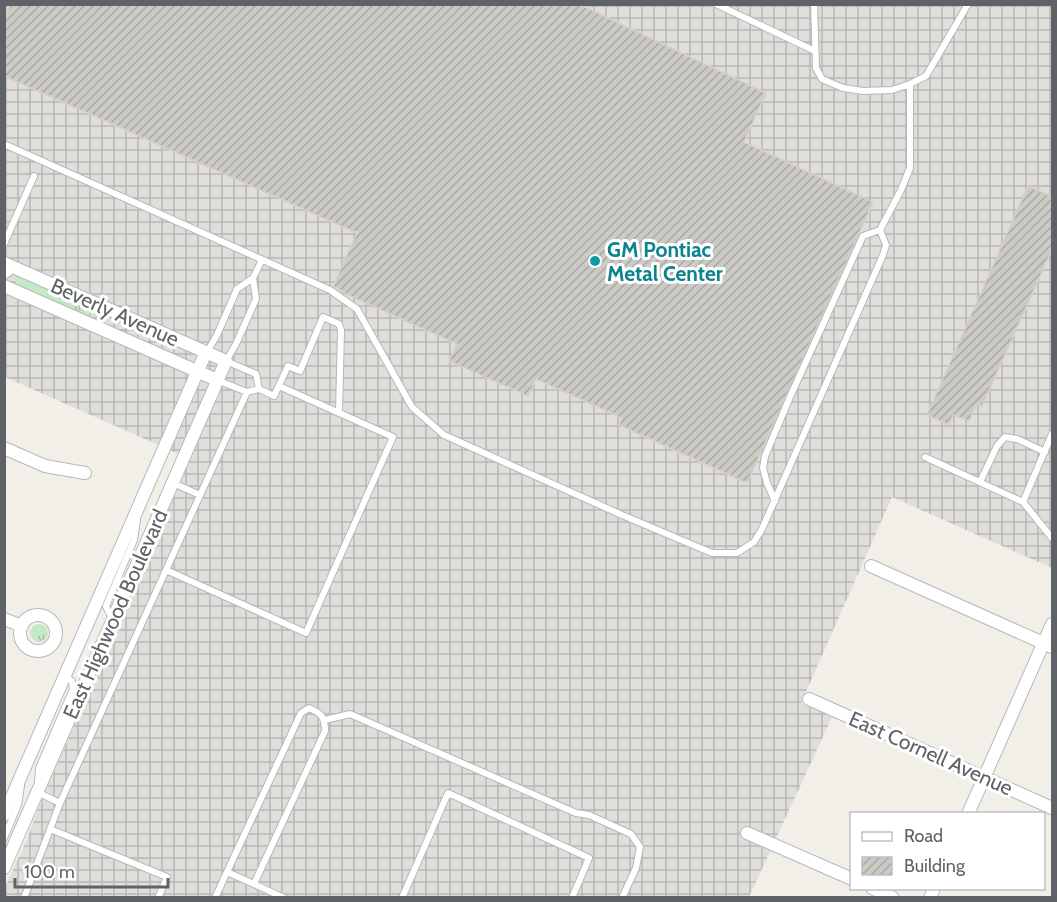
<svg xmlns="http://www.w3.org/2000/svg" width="1057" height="902" font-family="Cabin,sans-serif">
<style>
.industrial{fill:url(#industrial-grid)}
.grass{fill:url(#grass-tufts)}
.building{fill:url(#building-hatch);stroke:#d6d1c6;stroke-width:1.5}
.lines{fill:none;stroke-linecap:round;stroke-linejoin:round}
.service-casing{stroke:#b5b8bc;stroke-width:8}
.minor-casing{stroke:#b5b8bc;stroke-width:14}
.service{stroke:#fff;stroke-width:6}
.minor{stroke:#fff;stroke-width:12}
.culture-dot{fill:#0f9aa8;stroke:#fff;stroke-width:2}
.labels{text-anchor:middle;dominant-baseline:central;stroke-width:6;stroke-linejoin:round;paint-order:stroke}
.culture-label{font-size:21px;font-weight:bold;fill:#0d838f;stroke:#fff;text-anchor:start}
.street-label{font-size:21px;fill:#5f6368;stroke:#fff}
</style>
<defs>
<pattern id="industrial-grid" width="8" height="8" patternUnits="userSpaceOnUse" patternTransform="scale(1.5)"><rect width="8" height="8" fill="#e0deda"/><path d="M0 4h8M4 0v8" fill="none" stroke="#b9b8b5"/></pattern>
<pattern id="grass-tufts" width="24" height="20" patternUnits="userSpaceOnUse" patternTransform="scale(1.5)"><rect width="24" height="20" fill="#c5e8c5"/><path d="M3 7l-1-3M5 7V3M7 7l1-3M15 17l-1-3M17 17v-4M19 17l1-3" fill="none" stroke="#a3c0a4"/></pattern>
<pattern id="building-hatch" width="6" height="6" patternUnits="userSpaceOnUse" patternTransform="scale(1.5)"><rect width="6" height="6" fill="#cccac5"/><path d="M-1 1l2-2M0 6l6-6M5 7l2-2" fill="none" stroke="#a9a8a4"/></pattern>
</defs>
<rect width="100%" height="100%" fill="#f1efe8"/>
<!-- industrial -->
<path class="industrial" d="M5,5H1052V568L892,497L801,703L832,717L749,897H5V887L27,839L38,809L118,625L141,579L151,550L190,459L5,377Z"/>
<!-- grass -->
<path class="grass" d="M18,277L177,346L178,348L176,349L107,319L71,309L15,284Z
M30 633a9 9 0 1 1 18 0a9 9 0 1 1-18 0Z"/>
<!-- building -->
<path class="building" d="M11,4H579L766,93L744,142L873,202L747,483L619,425L622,418L536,379L528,396L449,361L457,344L344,293L333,286L357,233L4,76V18Z
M1028,186L1053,197V247L982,406L977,404L969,421L953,415L949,425L927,415Z"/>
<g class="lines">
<defs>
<path id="service" d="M716,4L815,51
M814,4L816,68L822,79L843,88L863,91L892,90L910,84L926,76L968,4
M4,144L330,290L357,309L412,407L444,435L622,515L712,553H737L754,542L762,529L883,255L886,245L880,230L863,236L790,397L765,456L763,468L767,483L775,501
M880,230L901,190L910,168V84
M4,244L34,176
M4,276L9,273L13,267
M253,278L256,299L236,344L226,361L256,374L259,389
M207,352L217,335L237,289L253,278L262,260
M217,380L247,392L259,389L274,396L288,366L300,371L323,317L339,324L341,330L339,413
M1052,434L1023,502L1052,538
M925,457L1023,502
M980,482L997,446L1005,437L1017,439L1045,452
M173,483L200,495
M166,570L306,633L393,437L279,386
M115,615L109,613L106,606L134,540L137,520
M325,720L350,714L576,813L589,815L631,834L640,847L636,868L622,898
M38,782L39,768L73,689L72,681L65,677
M37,792L60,803
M50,829L167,877L158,898
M4,838L18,805L21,786
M254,884L284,898
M24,898L60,803L247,392
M215,898L227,872L301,713L309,708C321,713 325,717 325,731L254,884L227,872
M402,898L448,793L589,858L572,898"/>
<path id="minor" d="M4,263L226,361L4,868
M4,286L217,380
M4,448L45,466L85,473
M871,566L1052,647
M20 633a18 18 0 1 1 36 0a18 18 0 1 1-36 0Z
M4,619L22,626
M809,699L1052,808
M968,814L1052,624
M4,815L206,352
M747,833L852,879
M872,888L893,898
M930,898L934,888"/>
</defs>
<!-- service casing -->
<use href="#service" class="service-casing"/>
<!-- minor casing -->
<use href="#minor" class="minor-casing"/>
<!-- service -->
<use href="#service" class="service"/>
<!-- minor -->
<use href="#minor" class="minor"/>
</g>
<!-- markers -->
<circle class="culture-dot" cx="595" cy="261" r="6"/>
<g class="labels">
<!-- culture labels -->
<g class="culture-label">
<text x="607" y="249">GM Pontiac<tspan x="607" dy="24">Metal Center</tspan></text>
</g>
<!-- street labels -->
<g class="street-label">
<text transform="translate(115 312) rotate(24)">Beverly Avenue</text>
<text transform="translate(115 614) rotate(-66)">East Highwood Boulevard</text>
<text transform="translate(931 753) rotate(24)">East Cornell Avenue</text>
</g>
</g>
<!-- border -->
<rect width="1057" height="902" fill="none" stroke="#5f6368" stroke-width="12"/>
<!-- legend -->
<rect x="850" y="812" width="195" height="78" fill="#ffffff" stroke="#bfc1c3" stroke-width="1.5"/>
<rect x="862" y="832" width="30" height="9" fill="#ffffff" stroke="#bfc1c3" stroke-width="1.5"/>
<text x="904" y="842" font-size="18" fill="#5f6368">Road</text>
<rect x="862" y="857" width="30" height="18" fill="url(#building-hatch)" stroke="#bfc1c3" stroke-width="1.5"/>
<text x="904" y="872" font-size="18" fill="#5f6368">Building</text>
<!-- scale -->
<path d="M15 878v9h153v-9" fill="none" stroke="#5f6368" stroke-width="3"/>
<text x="24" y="878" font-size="18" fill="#5f6368" stroke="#ffffff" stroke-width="4.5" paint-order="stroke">100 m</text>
</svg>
